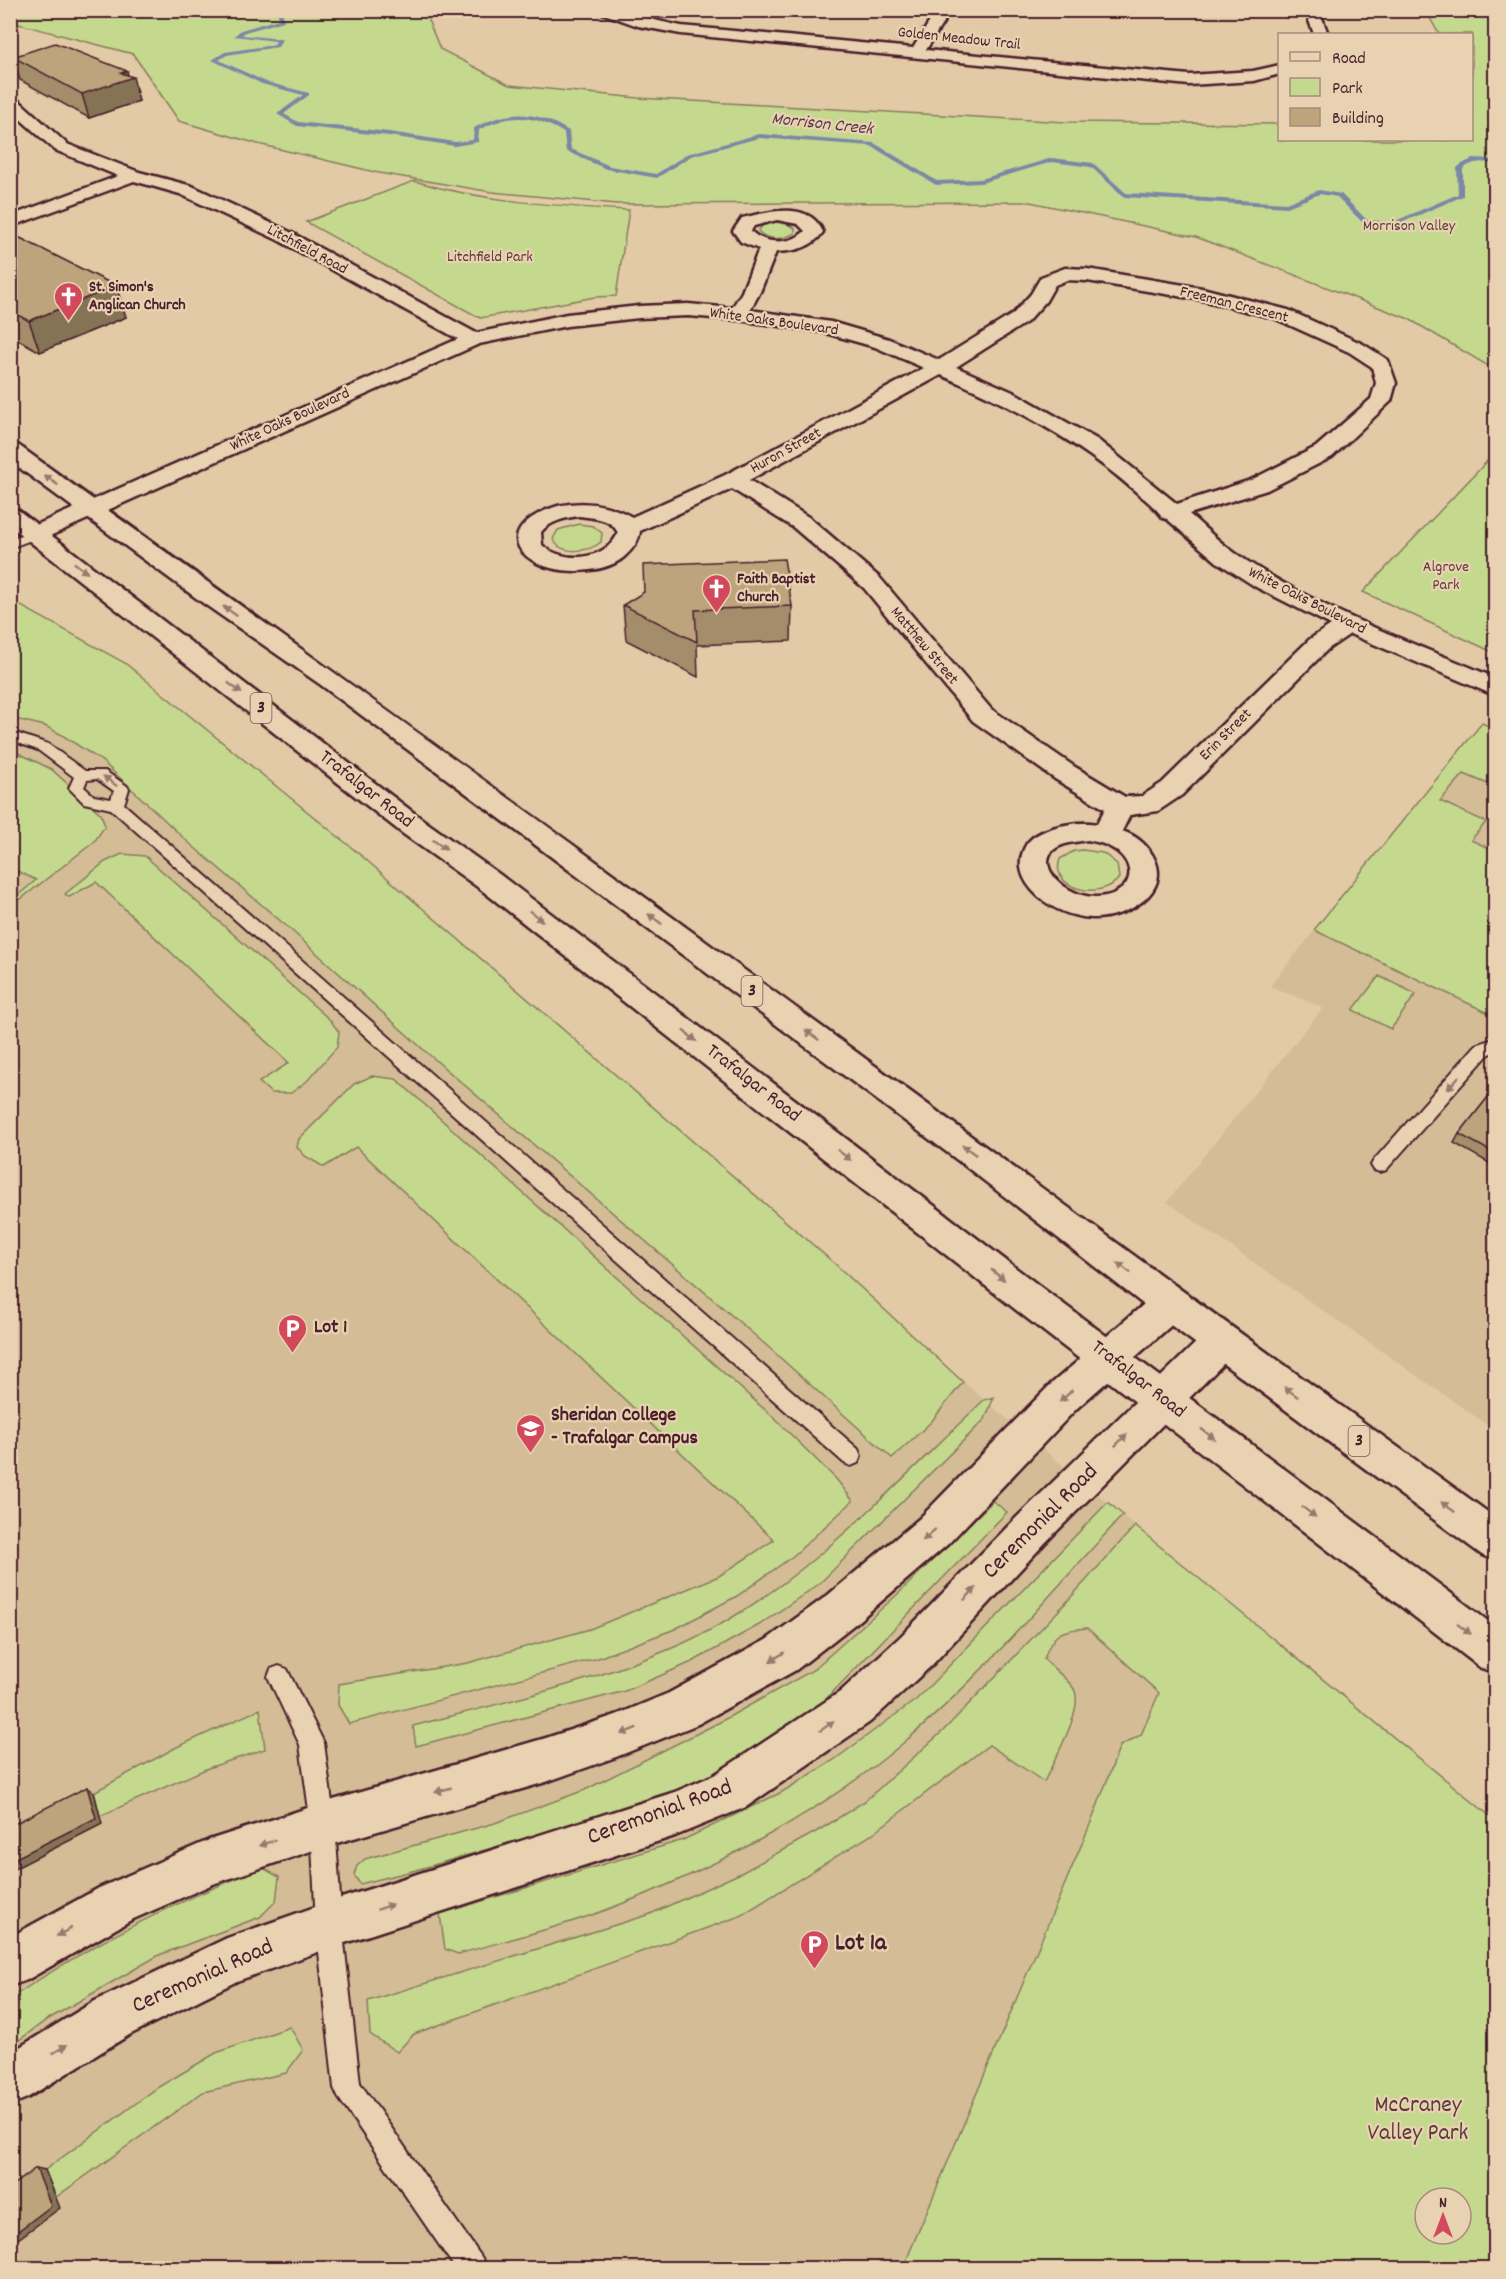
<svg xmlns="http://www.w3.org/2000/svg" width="1506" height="2279" font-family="Dekko,sans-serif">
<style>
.built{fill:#d3bc96}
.green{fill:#c4d98e;stroke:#877c5c;stroke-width:1.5;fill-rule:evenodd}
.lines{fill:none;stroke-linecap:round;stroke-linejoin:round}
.stream{fill:#7b87a6;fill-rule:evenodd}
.service-casing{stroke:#4a1f2b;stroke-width:4}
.minor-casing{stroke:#4a1f2b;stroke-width:5}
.primary-casing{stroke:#4a1f2b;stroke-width:5}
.service{fill:#e9d2b2;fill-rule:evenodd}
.minor{fill:#e9d2b2;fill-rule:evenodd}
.primary{fill:#e9d2b2;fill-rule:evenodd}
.wall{fill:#a38d6a;stroke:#4a1f2b;stroke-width:1.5}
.shaded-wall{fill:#857356;stroke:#4a1f2b;stroke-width:1.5}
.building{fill:#bea47b;stroke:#4a1f2b;stroke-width:1.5}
.oneway{fill:#9a786e}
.labels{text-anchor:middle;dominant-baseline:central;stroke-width:4.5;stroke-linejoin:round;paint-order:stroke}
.far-street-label{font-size:16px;fill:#4a1f2b;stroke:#e9d2b2}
.far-park-label{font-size:16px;fill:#5c3b3a;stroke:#e9d2b2}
.far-poi-label{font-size:16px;font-weight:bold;fill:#4a1f2b;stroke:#e9d2b2;text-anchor:start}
.far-water-label{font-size:18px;font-style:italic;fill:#56394a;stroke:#e9d2b2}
.shield{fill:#e9d2b2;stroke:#7a5554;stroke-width:1.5}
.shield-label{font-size:18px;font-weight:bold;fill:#4a1f2b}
.street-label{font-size:20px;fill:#4a1f2b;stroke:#e9d2b2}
.poi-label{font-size:20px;font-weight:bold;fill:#4a1f2b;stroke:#e9d2b2;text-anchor:start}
.near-street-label{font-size:24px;fill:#4a1f2b;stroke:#e9d2b2}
.near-poi-label{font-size:24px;font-weight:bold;fill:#4a1f2b;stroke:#e9d2b2;text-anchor:start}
.near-park-label{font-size:24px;fill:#5c3b3a;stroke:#e9d2b2}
</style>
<rect width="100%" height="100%" fill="#e1caa5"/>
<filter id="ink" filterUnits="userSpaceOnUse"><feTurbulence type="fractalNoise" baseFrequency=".0167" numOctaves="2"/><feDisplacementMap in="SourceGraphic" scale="12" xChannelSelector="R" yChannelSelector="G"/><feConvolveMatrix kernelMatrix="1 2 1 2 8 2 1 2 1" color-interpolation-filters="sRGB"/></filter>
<g filter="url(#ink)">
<!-- built -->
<path class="built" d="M10,597L21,606L125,663L357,852L834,1263L963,1382L1135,1526L1495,1820L1226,2268H11Z
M1482,723L1495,729V1430L1167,1202L1323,1008L1270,986Z"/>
<!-- green -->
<path class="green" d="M10,11H422L426,15L440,49L509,85L638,98L1066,122L1279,124L1280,140H1472V34H1439L1426,11H1495V370L1409,319L1196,237L1030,202L617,204L492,192L379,173L258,144L179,121L133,54L11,22Z
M414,181C485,202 556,206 629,210L616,296L595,297L480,318L306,222Z
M776,222L787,224L795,228V233C783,240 767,241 758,231L764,224Z
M1495,453V653L1363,592Z
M579,524L593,526L602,533L601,542C589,552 561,556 553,539L558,530Z
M11,597L21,606L125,663L357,852L834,1263L963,1382L931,1422L892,1458L766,1345L425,1051L290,929L188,842L102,761L62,735L45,726L11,718Z
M1482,723L1495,729V787L1464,774L1440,801L1486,822L1471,840L1495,851V1016L1314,930Z
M10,749L51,769L101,814L105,826L94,842L18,901L14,899L16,897L36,880L11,868Z
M1083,850L1103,853L1117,864L1119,878C1102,901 1049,890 1060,859L1074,851Z
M122,854L145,856L330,1020L339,1032L337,1047L307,1081L291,1093H271L259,1082L289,1063L96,882L69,897L65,894L105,862Z
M1379,976L1416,994L1391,1029L1353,1010Z
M372,1076L396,1079L773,1417L837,1480L853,1501L793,1556L737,1596L675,1629L598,1658L349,1724L338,1705L339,1684L468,1663L590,1629L719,1576L774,1540L356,1147L324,1167L305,1156L297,1147L299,1139L354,1084Z
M994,1397L985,1419L819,1584L759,1625L692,1662L625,1691L416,1746L413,1726C505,1702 599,1681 686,1642C800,1590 894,1485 984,1400Z
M993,1501L1007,1512L826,1699L788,1732L728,1768L640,1805L416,1870L360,1884L354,1875L357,1866L365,1859L495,1823L585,1790L720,1722L813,1670L899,1593Z
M1108,1502L1123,1515C1051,1592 983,1676 902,1744C818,1815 709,1871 606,1910C558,1928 507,1940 458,1954L445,1949L440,1914L683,1840L782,1792L834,1760L917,1699Z
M1135,1526L1495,1820V2268H903L1094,1815L1120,1746L1141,1735L1159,1693L1087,1628C1059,1630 1053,1633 1044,1659C1053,1669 1067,1678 1074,1689C1085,1708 1053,1762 1044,1782L989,1745L868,1837L740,1916L414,2034L397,2052L370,2034L368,2001L648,1915L741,1873L821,1829L865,1801L943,1731L1063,1606ZM1425,2198H1461V2234H1425Z
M260,1709L265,1749L208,1768L100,1816L94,1792L177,1747Z
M263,1868L279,1877L276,1901L260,1917L159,1955L45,2021L11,2046V1998C89,1945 174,1902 263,1868Z
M290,2027L303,2050L286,2073L203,2092L56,2197L45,2170L157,2088L216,2053Z"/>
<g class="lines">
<!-- stream -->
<path class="stream" d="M277,10H282L284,21L245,32L242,35L282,39L278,47L227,55L219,60L266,82L309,93V95L284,114L298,122L389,132L455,142L473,140L474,128C509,109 535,110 569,131L571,149L610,166L656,174L687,154L759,134L874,143L937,181L981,179L1052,158L1093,163L1126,193L1286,203L1319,190L1341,194L1367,220L1393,222L1458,194L1457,168C1469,158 1481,156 1496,161V165C1483,161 1474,161 1463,169V196L1396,225L1363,223L1337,197L1320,194L1287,207L1124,197L1091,167L1052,162L981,183L936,185L871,146L759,138L691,156L657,178L606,169L566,151L564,133C533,114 511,113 479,130L478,142L455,146L389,136L297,126L277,114L303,95L262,84L212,60L225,52L274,45L276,41L234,36L241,30L279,19Z"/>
<defs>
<path id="service" d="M35,530L41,534L39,537L10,548V539Z
M10,731L48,744L85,771H105L127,786L129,789L124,804L858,1449L861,1456L858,1463L851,1466L844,1463L111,809L84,803L69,788L74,777L38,750L10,740ZM97,779L114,791L111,799L94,796L84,787L87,780Z
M1496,1038V1051L1488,1055L1386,1170L1380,1172L1374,1170L1371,1165L1374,1160L1476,1045Z
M279,1666L287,1669L324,1743L335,1825L342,1925L360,2083L482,2258L486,2268H455L338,2097L334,2088L316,1925L311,1825L300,1745L268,1677L271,1669Z"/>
<path id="minor" d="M593,10C623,10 651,20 681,26L913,48L937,10H951L926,50L1189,75L1253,71L1280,65V74L1254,81L1189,85L681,34L638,26Z
M1305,10H1319L1328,34H1314Z
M10,96L16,98L67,144L139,172L192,186L290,232L476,333L567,314L639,306L688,304L732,308L742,292L759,249L741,242L733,231L742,218C768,212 809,200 823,232C812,248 795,251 776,252L760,292L750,310L831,322L889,339L939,360L1013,314L1031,294L1041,277L1065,268L1087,269L1202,288L1288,310L1363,344L1388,360L1396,383L1391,401L1332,457L1267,490L1189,514C1204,527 1219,542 1235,553C1314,608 1408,641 1496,678V696L1350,634L1328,649L1182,795L1158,811L1130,815L1122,831C1135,835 1146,844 1153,856C1174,893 1124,919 1093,918C1070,917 1047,907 1032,890C1020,876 1017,861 1026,845C1037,827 1079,820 1097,824L1105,809L1055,779L973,721L864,588L794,528L732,489L640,531C639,542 632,550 624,557C603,575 554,575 532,560C496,536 533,513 558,506C584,500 609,504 632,517L725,475L924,368L875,347L822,332L738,320L688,316L639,318L567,326L479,344L43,539L35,541L27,539L24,534L27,529L458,339L278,240L180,194L134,181L10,227V216L118,176L55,150L10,110ZM777,220L798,224L805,231C791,245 764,245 751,231L754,226ZM1067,280L1087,281L1202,300L1274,318L1349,352L1372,367L1376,383L1371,399L1316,447L1251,480L1177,504L1098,440L1015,393L956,367L1027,322L1046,301L1055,285ZM941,375C1010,405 1077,440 1134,490C1144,499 1156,507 1163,518L1167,519L1217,562L1256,587L1331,625L1310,639L1162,783L1142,796L1125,797L1075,767L991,709L880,578L810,518L749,480ZM579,516C594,518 611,518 618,533C606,561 563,564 542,545L541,532C550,521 565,518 579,516ZM1088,840C1096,842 1103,843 1110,847C1130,857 1139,881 1115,893C1074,912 1020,858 1065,844C1072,842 1081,841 1088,840Z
M1170,1289L1183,1293L1188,1304L1183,1315L1076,1409L948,1544L856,1623L796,1670L698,1724L616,1757L546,1782L323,1847L213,1884L131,1920L27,1980L10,1986V1937L99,1888L209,1840L323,1803L546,1738L616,1715L669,1693L766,1640L828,1595L920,1518L1050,1385L1157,1293Z
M1222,1325L1235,1330L1240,1341L1235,1352L1044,1544L931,1666L870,1722L746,1807L675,1836L329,1948L237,1981L129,2035L27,2098L10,2105V2053L95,2001L227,1938L329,1902L675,1792L714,1775L840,1692L901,1636L1016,1518L1209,1330Z"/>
<path id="primary" d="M10,444L18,445C208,584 401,719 591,858C893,1078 1192,1300 1496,1518V1561L1482,1555L1157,1315L964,1165L321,685L203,603L10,461Z
M10,508L18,510L422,819L499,874L1046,1291L1496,1627V1673L1481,1668L1020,1313L479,888L402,833L10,526Z"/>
</defs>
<!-- service casing -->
<use href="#service" class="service-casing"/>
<!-- minor casing -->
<use href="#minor" class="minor-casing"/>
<!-- primary casing -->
<use href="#primary" class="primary-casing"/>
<!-- service -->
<use href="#service" class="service"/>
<!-- minor -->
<use href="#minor" class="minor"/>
<!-- primary -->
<use href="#primary" class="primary"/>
</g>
<!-- wall -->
<path class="wall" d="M13,57L128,75L139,101L89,118L20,80Z
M10,233L116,286L126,317L40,352L10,335Z
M623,605L792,606L791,641L697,645L698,677L626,640Z
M1496,1087V1167L1454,1143L1459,1134Z"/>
<!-- shaded-wall -->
<path class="shaded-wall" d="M127,71L129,78L133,77L139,101L89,118L82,94L121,73Z
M116,286L126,317L40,352L29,321Z
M87,1787L94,1792L102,1824L10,1871V1861Z
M36,2168L45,2170L60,2208L10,2245V2237Z"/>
<!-- building -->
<path class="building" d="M55,43L127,71L121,73L133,77L82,94L13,57Z
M10,233L116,286L29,321L10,311Z
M784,559L792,606L695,610L697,642L623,605L644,592L643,565Z
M1496,1087V1154L1459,1134Z
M87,1787L96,1818L10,1861V1826Z
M36,2168L51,2206L10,2237V2187Z"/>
<!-- one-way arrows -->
<defs><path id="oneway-solid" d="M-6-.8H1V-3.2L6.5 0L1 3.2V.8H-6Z" transform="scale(1.5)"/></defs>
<g class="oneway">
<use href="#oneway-solid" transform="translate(51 480) rotate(-144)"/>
<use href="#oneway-solid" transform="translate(81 568) rotate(38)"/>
<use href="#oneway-solid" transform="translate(230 611) rotate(-145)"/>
<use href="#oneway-solid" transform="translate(235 688) rotate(38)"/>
<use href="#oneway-solid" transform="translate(110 781) rotate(-144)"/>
<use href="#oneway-solid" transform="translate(440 845) rotate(35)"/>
<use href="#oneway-solid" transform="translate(536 916) rotate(38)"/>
<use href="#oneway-solid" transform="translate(655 919) rotate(-144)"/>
<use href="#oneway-solid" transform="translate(812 1035) rotate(-144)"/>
<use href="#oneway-solid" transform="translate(690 1036) rotate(38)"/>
<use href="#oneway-solid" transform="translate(1453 1083) rotate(132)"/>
<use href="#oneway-solid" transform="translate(969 1150) rotate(-144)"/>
<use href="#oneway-solid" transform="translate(844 1155) rotate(38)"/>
<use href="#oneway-solid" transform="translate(1124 1268) rotate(-143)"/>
<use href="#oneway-solid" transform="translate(998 1275) rotate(38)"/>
<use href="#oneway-solid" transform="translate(1291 1392) rotate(-144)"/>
<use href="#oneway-solid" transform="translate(1066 1396) rotate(137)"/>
<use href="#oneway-solid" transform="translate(1208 1434) rotate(38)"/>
<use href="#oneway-solid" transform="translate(1121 1440) rotate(-46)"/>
<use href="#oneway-solid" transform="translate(1448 1507) rotate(-144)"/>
<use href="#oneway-solid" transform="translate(1309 1512) rotate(37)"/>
<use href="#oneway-solid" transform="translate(929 1535) rotate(138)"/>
<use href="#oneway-solid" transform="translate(970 1594) rotate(-46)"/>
<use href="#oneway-solid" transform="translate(1464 1629) rotate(37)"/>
<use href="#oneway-solid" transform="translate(777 1657) rotate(149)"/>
<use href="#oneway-solid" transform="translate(827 1726) rotate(-35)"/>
<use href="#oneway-solid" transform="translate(629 1731) rotate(158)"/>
<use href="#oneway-solid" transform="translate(443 1790) rotate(164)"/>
<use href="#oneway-solid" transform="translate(267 1843) rotate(162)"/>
<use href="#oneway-solid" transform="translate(385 1907) rotate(-18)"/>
<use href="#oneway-solid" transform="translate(64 1932) rotate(151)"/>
<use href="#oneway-solid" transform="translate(60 2049) rotate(-31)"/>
</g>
</g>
<!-- icons -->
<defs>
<symbol id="church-pin" viewBox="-11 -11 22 30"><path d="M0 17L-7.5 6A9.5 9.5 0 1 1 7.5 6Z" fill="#d1495b" stroke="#e9d2b2"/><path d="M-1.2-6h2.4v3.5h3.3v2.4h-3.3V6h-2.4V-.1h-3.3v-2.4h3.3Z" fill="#fff"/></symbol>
<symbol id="parking-pin" viewBox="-11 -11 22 30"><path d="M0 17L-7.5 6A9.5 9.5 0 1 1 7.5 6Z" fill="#d1495b" stroke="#e9d2b2"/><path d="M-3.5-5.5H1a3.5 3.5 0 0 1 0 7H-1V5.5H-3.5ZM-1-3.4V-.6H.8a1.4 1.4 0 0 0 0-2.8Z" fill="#fff"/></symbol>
<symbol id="university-pin" viewBox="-11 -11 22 30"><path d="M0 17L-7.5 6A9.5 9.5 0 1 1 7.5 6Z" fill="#d1495b" stroke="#e9d2b2"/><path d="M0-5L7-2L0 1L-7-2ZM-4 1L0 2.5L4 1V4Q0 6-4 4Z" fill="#fff"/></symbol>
</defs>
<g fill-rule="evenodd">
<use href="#church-pin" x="52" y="280" width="33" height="45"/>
<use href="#church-pin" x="700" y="572" width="33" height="45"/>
<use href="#parking-pin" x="276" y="1312" width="33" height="45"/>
<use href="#university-pin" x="514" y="1412" width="33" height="45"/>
<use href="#parking-pin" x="798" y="1928" width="33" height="45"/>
</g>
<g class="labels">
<!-- far-street labels -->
<g class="far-street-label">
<text transform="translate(959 39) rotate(6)">Golden Meadow Trail</text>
<text transform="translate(307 250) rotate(28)">Litchfield Road</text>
<text transform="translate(1234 305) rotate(14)">Freeman Crescent</text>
<text transform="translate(774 322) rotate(8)">White Oaks Boulevard</text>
<text transform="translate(290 420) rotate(-25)">White Oaks Boulevard</text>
<text transform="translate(786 451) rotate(-29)">Huron Street</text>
<text transform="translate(1307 601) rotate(27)">White Oaks Boulevard</text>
<text transform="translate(924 646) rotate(50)">Matthew Street</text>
<text transform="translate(1226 735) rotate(-45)">Erin Street</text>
</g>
<!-- far-park labels -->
<g class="far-park-label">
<text x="1409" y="226">Morrison Valley</text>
<text x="490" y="257">Litchfield Park</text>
<text x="1446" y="567">Algrove<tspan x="1446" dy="18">Park</tspan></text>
</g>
<!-- far-poi labels -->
<g class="far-poi-label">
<text x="89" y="287">St. Simon's<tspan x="89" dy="18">Anglican Church</tspan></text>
<text x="737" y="579">Faith Baptist<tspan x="737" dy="18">Church</tspan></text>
</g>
<!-- far-water labels -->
<g class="far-water-label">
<text transform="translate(822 125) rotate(6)">Morrison Creek</text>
</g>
<!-- shield labels -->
<g class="shield">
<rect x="250.5" y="693" width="21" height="30" rx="4.5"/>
<rect x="741.5" y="976" width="21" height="30" rx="4.5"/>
<rect x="1348.5" y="1426" width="21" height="30" rx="4.5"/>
</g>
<g class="shield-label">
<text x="261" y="708">3</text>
<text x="752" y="991">3</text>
<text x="1359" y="1441">3</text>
</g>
<!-- street labels -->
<g class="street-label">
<text transform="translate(366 790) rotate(38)">Trafalgar Road</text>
<text transform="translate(753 1084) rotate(38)">Trafalgar Road</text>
<text transform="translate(1138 1380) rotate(38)">Trafalgar Road</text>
</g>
<!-- poi labels -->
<g class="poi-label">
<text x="314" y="1328">Lot 1</text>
<text x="551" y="1416">Sheridan College<tspan x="551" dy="23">- Trafalgar Campus</tspan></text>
</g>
<!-- near-street labels -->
<g class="near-street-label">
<text transform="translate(1041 1522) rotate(-45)">Ceremonial Road</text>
<text transform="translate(660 1813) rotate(-20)">Ceremonial Road</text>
<text transform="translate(203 1977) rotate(-24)">Ceremonial Road</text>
</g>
<!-- near-poi labels -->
<g class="near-poi-label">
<text x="835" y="1944">Lot 1a</text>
</g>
<!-- near-park labels -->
<g class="near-park-label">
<text x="1418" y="2106">McCraney<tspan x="1418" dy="28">Valley Park</tspan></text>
</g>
</g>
<!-- margin -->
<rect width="1506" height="2279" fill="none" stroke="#e9d2b2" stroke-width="36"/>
<rect x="18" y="18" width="1470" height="2243" fill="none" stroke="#4a1f2b" stroke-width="2" filter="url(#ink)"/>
<!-- legend -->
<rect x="1278" y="33" width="195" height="108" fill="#e9d2b2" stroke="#a98a7c" stroke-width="1.5"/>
<rect x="1290" y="52" width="30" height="9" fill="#e9d2b2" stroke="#a98a7c" stroke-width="1.5"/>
<text x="1332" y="63" font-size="18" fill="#4a1f2b">Road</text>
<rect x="1290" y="78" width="30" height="18" fill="#c4d98e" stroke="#a98a7c" stroke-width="1.5"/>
<text x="1332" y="93" font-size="18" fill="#4a1f2b">Park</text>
<rect x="1290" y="108" width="30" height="18" fill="#bea47b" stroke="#a98a7c" stroke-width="1.5"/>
<text x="1332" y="123" font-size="18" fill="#4a1f2b">Building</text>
<!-- north arrow -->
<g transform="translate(1443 2216)"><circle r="28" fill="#e9d2b2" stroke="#a98a7c" stroke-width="1.5"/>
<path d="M0-4.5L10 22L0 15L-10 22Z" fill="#d1495b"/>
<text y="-9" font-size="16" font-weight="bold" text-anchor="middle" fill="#4a1f2b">N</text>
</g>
</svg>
